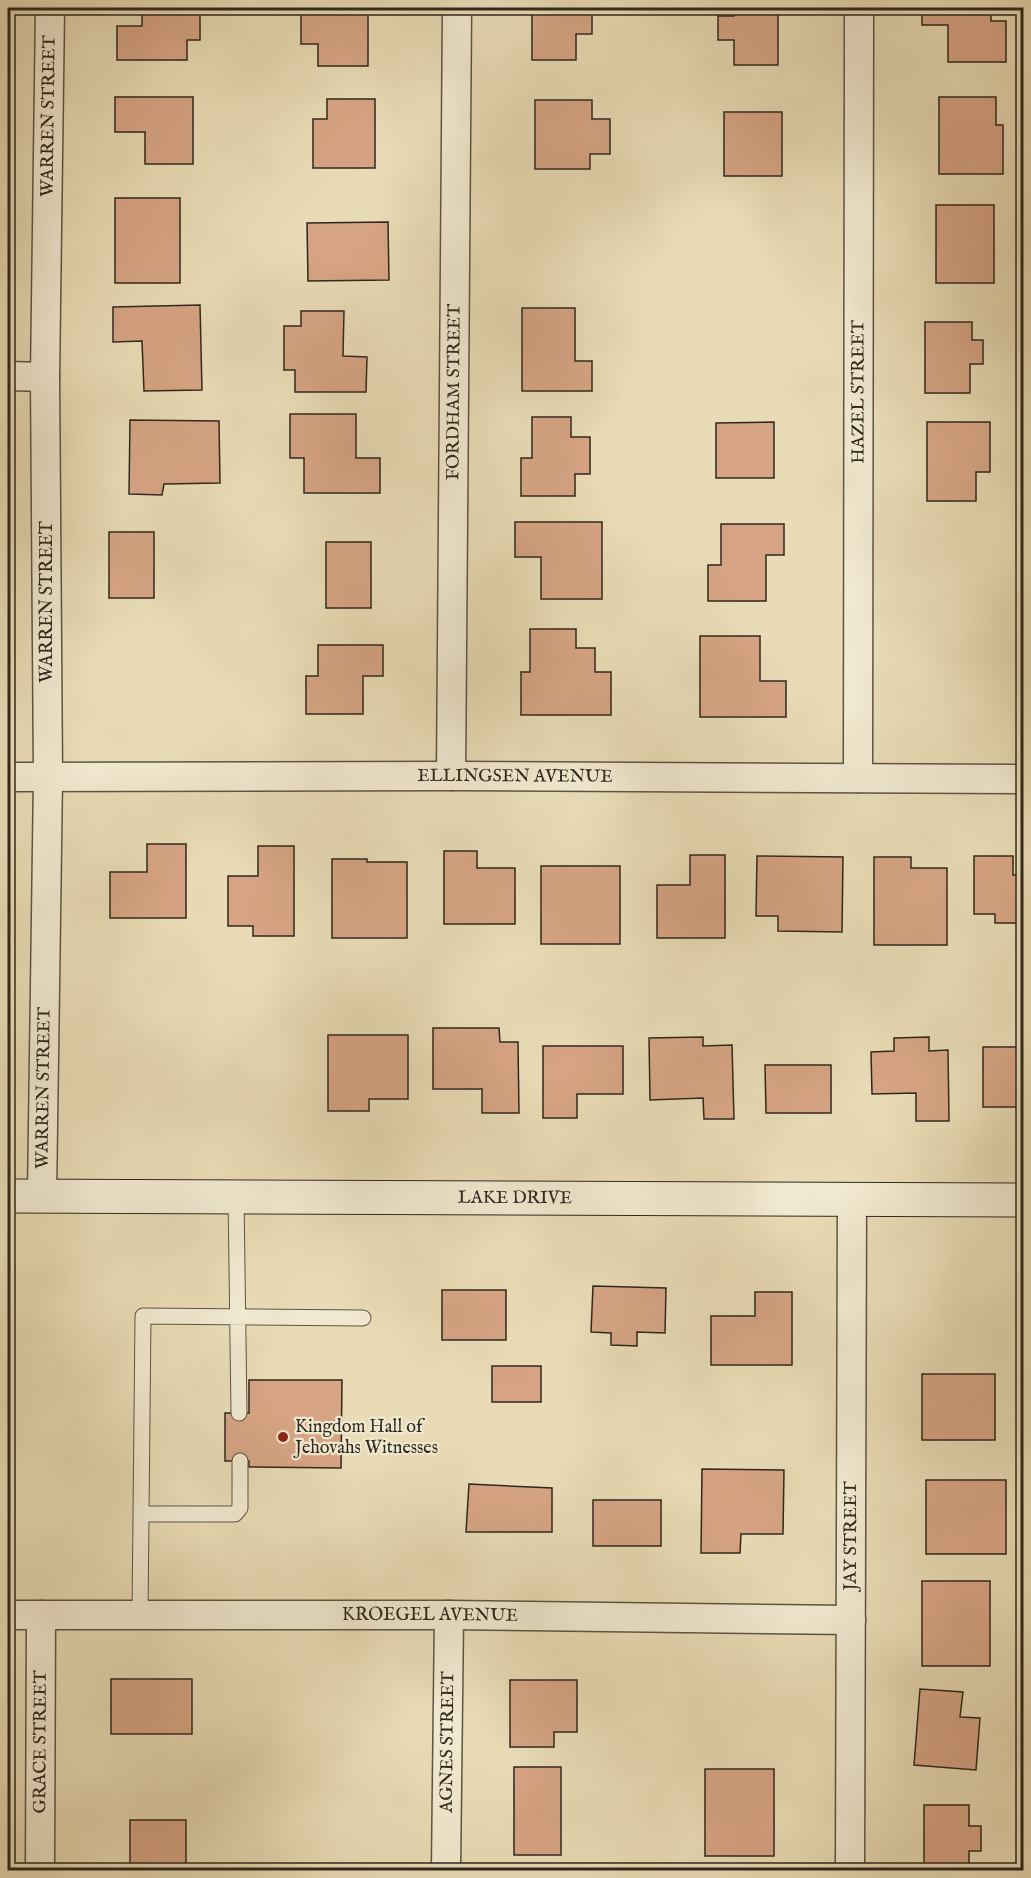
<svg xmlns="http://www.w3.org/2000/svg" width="1031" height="1878" font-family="'IM FELL English',serif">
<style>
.building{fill:#d6a484;stroke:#2f281e;stroke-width:1.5}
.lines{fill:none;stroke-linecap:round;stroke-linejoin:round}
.lane-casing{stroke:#5d5544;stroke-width:17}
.street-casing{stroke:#5d5544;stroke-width:31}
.secondary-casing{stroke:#2f281e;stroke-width:35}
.lane{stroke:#f0e8cf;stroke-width:15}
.street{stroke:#f0e8cf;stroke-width:28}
.secondary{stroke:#f0e8cf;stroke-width:33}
.poi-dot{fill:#8f2418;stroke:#f0e8cf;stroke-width:2}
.labels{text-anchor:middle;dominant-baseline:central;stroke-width:4.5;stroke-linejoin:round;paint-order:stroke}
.street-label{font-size:18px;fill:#2f281e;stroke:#f0e8cf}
.poi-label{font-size:18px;fill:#2f281e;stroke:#f0e8cf;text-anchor:start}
</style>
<rect width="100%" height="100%" fill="#e8dbb5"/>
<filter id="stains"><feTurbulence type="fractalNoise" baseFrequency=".00333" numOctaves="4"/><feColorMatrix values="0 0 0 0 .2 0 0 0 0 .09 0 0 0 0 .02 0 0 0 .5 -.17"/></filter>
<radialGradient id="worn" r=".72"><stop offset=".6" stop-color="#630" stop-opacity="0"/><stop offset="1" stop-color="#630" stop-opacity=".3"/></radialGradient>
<!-- building -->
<path class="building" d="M142,8H200V40H187V60H117V26H142Z
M301,8H368V66H318V44H301Z
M532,8H592V34H576V60H532Z
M734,8H778V65H734V40H718V16H734Z
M922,8H991V21H1006V62H948V25H922Z
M115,97H193V164H145V132H115Z
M939,97H996V125H1003V174H939Z
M327,99H375V168H313V119H327Z
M535,100H592V119H610V154H590V169H535Z
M724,112H782V176H724Z
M115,198H180V283H115Z
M936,205H994V283H936Z
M388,222L389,280L308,281L307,223Z
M200,305L202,390L144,391L142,341L113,342V307Z
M522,308H575V361H592V391H522Z
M301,311H344L343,356L367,357L366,392H295V370H284V326H301Z
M925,322H972V340H983V364H970V393H925Z
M290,414H356V458H380V493H304V458H290Z
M532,417H571V437H590V474H575V496H521V458H532Z
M130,420L219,421L220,483L164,484L162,495L129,494Z
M774,422V478H716V423Z
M927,422H990V472H976V501H927Z
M515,522H602V599H541V557H515Z
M721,524H784V555H766V601H708V565H721Z
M109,532H154V598H109Z
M326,542H371V608H326Z
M530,629H576V648H595V672H611V715H521V672H530Z
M700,636H760V681H786V717H700Z
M318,645H383V676H363V714H306V676H318Z
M147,844H186V918H110V872H147Z
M258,846H294V936H253V926H228V876H258Z
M444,851H477V868H515V924H444Z
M690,855H725V938H657V885H690Z
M757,856L843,857L842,932L778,931V916H756Z
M974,856H1013V875H1024V923H995V914H974Z
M874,857H911V868H947V945H874Z
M332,859H367V862H407V938H332Z
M541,866H620V944H541Z
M433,1028H499L500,1042H518L519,1113H482V1089H433Z
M328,1035H408V1099H369V1111H328Z
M703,1037V1046L732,1045L734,1119H704L703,1098L650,1100L649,1038Z
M929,1037V1051L948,1050L949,1121H916V1093L872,1094L871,1052L894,1051V1038Z
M543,1046H623V1094H577V1118H543Z
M983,1047H1024V1107H983Z
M765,1065H831V1113H766Z
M593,1286L666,1288L665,1333L637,1332V1346L611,1345V1333L591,1332Z
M442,1290H506V1340H442Z
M755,1292H792V1365H711V1316H755Z
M492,1366H541V1402H492Z
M922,1374H995V1440H922Z
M249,1380H342L341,1468L249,1467V1461H225V1413H249Z
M702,1469L784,1470L783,1534H741L740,1553H701Z
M926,1480H1006V1554H926Z
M469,1484L552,1488V1532H466Z
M593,1500H661V1546H593Z
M922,1581H990V1666H922Z
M111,1679H192V1734H111Z
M510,1680H577V1732H554V1747H510Z
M920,1689L963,1692L960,1717L980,1718L976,1770L914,1765Z
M514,1767H561V1855H514Z
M705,1769H774V1856H705Z
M924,1805H969V1826H981V1851H969V1870H924Z
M130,1820H186V1870H112V1864H130Z"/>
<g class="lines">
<defs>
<path id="lane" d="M236,1196L239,1413
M141,1514H235L240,1508V1461
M140,1615L143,1316L363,1318"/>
<g id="street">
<path d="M8,376L45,377"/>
<path id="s1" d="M451,776L457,8"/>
<path id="s2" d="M8,777L451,776L1024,779"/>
<path id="s3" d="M858,778L859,8"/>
<path id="s4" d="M42,1196L48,777L45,377L50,8"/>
<path id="s5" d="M8,1615H449L851,1620"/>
<path id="s6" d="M40,1870L41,1615"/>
<path id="s7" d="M446,1870L449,1615"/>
<path id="s8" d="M850,1870L852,1199"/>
</g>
<g id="secondary">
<path id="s9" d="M8,1196L1024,1200"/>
</g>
</defs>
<!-- lane casing -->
<use href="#lane" class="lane-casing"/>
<!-- street casing -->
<use href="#street" class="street-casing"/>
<!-- secondary casing -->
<use href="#secondary" class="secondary-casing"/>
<!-- lane -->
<use href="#lane" class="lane"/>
<!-- street -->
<use href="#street" class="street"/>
<!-- secondary -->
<use href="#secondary" class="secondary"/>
</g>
<!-- markers -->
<circle class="poi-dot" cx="283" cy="1437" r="6"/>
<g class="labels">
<!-- street labels -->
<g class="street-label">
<text stroke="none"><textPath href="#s4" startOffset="1080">WARREN STREET</textPath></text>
<text stroke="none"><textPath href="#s1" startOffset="384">FORDHAM STREET</textPath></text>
<text stroke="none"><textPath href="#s3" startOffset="386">HAZEL STREET</textPath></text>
<text transform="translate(47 602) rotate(-90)">WARREN STREET</text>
<text stroke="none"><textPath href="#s2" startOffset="507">ELLINGSEN AVENUE</textPath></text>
<text stroke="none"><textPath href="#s4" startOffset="108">WARREN STREET</textPath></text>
<text stroke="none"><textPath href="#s9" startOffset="507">LAKE DRIVE</textPath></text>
<text stroke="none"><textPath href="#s8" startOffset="334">JAY STREET</textPath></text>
<text stroke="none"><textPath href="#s5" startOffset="422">KROEGEL AVENUE</textPath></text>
<text stroke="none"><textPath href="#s6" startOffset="128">GRACE STREET</textPath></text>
<text stroke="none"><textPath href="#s7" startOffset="128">AGNES STREET</textPath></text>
</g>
<!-- poi labels -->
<g class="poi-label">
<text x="295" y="1427">Kingdom Hall of<tspan x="295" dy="21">Jehovahs Witnesses</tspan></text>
</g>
</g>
<!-- margin -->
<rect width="1031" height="1878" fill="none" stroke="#e8dbb5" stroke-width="30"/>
<rect x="9" y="9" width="1013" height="1860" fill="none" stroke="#2f281e" stroke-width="3"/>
<rect x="15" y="15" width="1001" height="1848" fill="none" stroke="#2f281e" stroke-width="1.5"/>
<rect width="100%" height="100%" filter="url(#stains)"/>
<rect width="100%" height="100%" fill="url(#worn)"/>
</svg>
